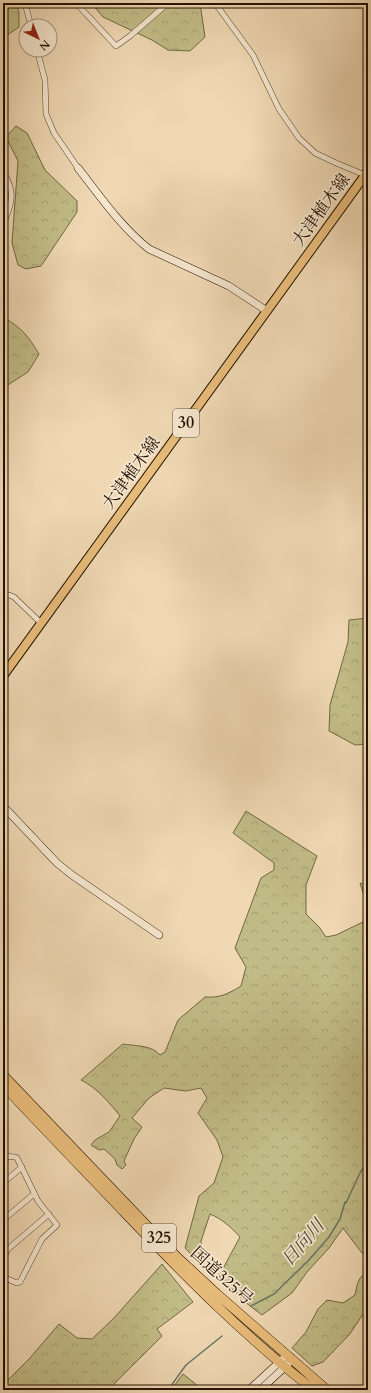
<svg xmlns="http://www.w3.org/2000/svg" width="371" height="1393" font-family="Cardo,'Noto Serif JP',serif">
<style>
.forest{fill:url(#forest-crowns);stroke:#726644}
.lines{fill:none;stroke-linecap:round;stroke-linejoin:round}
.stream{stroke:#6b7667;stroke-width:1.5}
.street-casing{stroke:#57432d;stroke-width:6}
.secondary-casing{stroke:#241100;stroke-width:8}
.primary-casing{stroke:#241100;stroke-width:10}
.highway-casing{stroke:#241100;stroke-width:10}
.street{stroke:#f5e6ce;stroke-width:5}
.secondary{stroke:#f5e6ce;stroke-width:7}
.primary{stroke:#e8bc7a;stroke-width:8}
.highway{stroke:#e8bc7a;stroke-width:9}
.labels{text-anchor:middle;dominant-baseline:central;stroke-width:3.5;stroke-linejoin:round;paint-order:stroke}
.shield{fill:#f5e6ce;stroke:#63513e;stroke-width:1}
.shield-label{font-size:16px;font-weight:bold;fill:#241100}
.street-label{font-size:17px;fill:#241100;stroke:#f5e6ce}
.water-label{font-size:18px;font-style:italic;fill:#4d4c3c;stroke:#f5e6ce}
</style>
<defs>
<pattern id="forest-crowns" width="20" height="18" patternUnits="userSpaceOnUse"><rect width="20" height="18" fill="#c1bc87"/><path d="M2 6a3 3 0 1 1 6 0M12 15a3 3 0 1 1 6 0" fill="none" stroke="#a6a173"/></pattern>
</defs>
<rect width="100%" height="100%" fill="#efd8b3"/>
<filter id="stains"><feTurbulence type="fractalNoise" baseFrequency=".005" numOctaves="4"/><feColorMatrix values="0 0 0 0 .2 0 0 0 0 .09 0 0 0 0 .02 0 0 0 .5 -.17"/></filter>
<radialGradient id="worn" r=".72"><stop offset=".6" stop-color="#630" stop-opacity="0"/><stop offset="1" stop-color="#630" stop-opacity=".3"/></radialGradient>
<!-- forest -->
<path class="forest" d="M3,3H16L19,12V27L3,38Z
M95,3H169L178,6V3H200L205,37L190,51L168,50L152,40L103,17L93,5Z
M16,126L27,133L45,170L77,201V212L41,266L26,269L18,265L12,243L18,161L6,137Z
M3,317C22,328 28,336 39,354L28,372L3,388Z
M368,618V744L355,745L329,731L330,705L348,642L349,620Z
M246,811L317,856L306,885V914L319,927L326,937L336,935L363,922L368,924V1255L362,1253L343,1228L329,1248L307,1272L292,1293L262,1315L245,1302L219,1276L240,1237C231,1227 222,1219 210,1214L201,1241L202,1251L199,1256H193L185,1248L199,1196L214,1183L223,1157L217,1140L198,1113L207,1098L201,1088L186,1091L164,1088L149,1098L132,1118L142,1127L134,1139L124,1161L126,1165L122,1169L117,1165L115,1159L104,1149L99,1150L91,1145L95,1140L109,1132L120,1116C108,1101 97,1088 81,1080L123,1044C135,1046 152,1045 160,1055L165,1052L178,1020L205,997C220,998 228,994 241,986L246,967L235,948L261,878L274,870V863L233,833Z
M360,883L368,885V909Z
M162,1264L193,1302L157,1329L162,1336L108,1390H3L4,1384L30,1358L59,1324L77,1338L92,1339L114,1318Z
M368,1272V1307L349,1335L323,1362L312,1366L292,1348L306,1332L318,1309L327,1300L343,1303L355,1295C357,1285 358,1276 368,1272Z
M183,1374L198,1386L206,1390H171Z"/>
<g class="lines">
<!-- stream -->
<path class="stream" d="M251,1306L274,1294L308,1261L329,1237L340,1219L345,1202L346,1203L360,1173L368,1160
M168,1390L186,1365L222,1336"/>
<defs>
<path id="street" d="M25,3L31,26
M76,3L116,46L130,36L168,3
M215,3L253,55L279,109L299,138L315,153L336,163L365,175
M37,50L45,80L46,114L54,133L78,168
M3,172C16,192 12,204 3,224
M3,595H9L14,597L41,623
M3,1156L15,1157L17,1158L38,1201L57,1225L42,1239L20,1282L17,1283L3,1277
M3,1183L22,1167
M3,1220L34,1194
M3,1259L8,1249L49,1214"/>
<path id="secondary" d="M78,168C100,196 121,227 149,249L229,286L267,311
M3,806L57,863L72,875L159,935
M249,1390L287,1355
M260,1390L288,1364"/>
<path id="primary" d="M3,676L368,171"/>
<path id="highway" d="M3,1075L177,1257L217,1294L327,1390
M3,1085C43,1128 84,1170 124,1212C184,1275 245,1337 314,1390"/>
</defs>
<!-- street casing -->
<use href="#street" class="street-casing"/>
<!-- secondary casing -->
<use href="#secondary" class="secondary-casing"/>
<!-- primary casing -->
<use href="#primary" class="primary-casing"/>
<!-- highway casing -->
<use href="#highway" class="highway-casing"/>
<!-- street -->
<use href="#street" class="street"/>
<!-- secondary -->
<use href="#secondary" class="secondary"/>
<!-- primary -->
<use href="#primary" class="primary"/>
<!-- highway -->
<use href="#highway" class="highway"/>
</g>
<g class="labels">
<!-- shield labels -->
<g class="shield">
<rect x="173" y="409" width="26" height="28" rx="3"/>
<rect x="142" y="1224" width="34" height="28" rx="3"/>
</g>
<g class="shield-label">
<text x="186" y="423">30</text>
<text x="159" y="1238">325</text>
</g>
<!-- street labels -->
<g class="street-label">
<text transform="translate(321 210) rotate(-54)">大津植木線</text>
<text transform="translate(131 473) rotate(-54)">大津植木線</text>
<text transform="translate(222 1276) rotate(42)">国道325号</text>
</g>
<!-- water labels -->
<g class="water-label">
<text transform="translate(303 1243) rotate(-49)">日向川</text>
</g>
</g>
<!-- margin -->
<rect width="371" height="1393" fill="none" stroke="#efd8b3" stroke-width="16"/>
<rect x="4" y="4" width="363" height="1385" fill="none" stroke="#241100" stroke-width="2"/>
<rect x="8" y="8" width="355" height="1377" fill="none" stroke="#241100"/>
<!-- north arrow -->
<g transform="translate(38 38) rotate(137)"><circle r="19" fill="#f5e6ce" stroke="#a1917c"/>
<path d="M0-3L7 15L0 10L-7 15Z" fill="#8f2418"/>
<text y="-6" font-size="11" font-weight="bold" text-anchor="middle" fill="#241100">N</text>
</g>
<rect width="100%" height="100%" filter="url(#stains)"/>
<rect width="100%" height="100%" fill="url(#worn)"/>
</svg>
